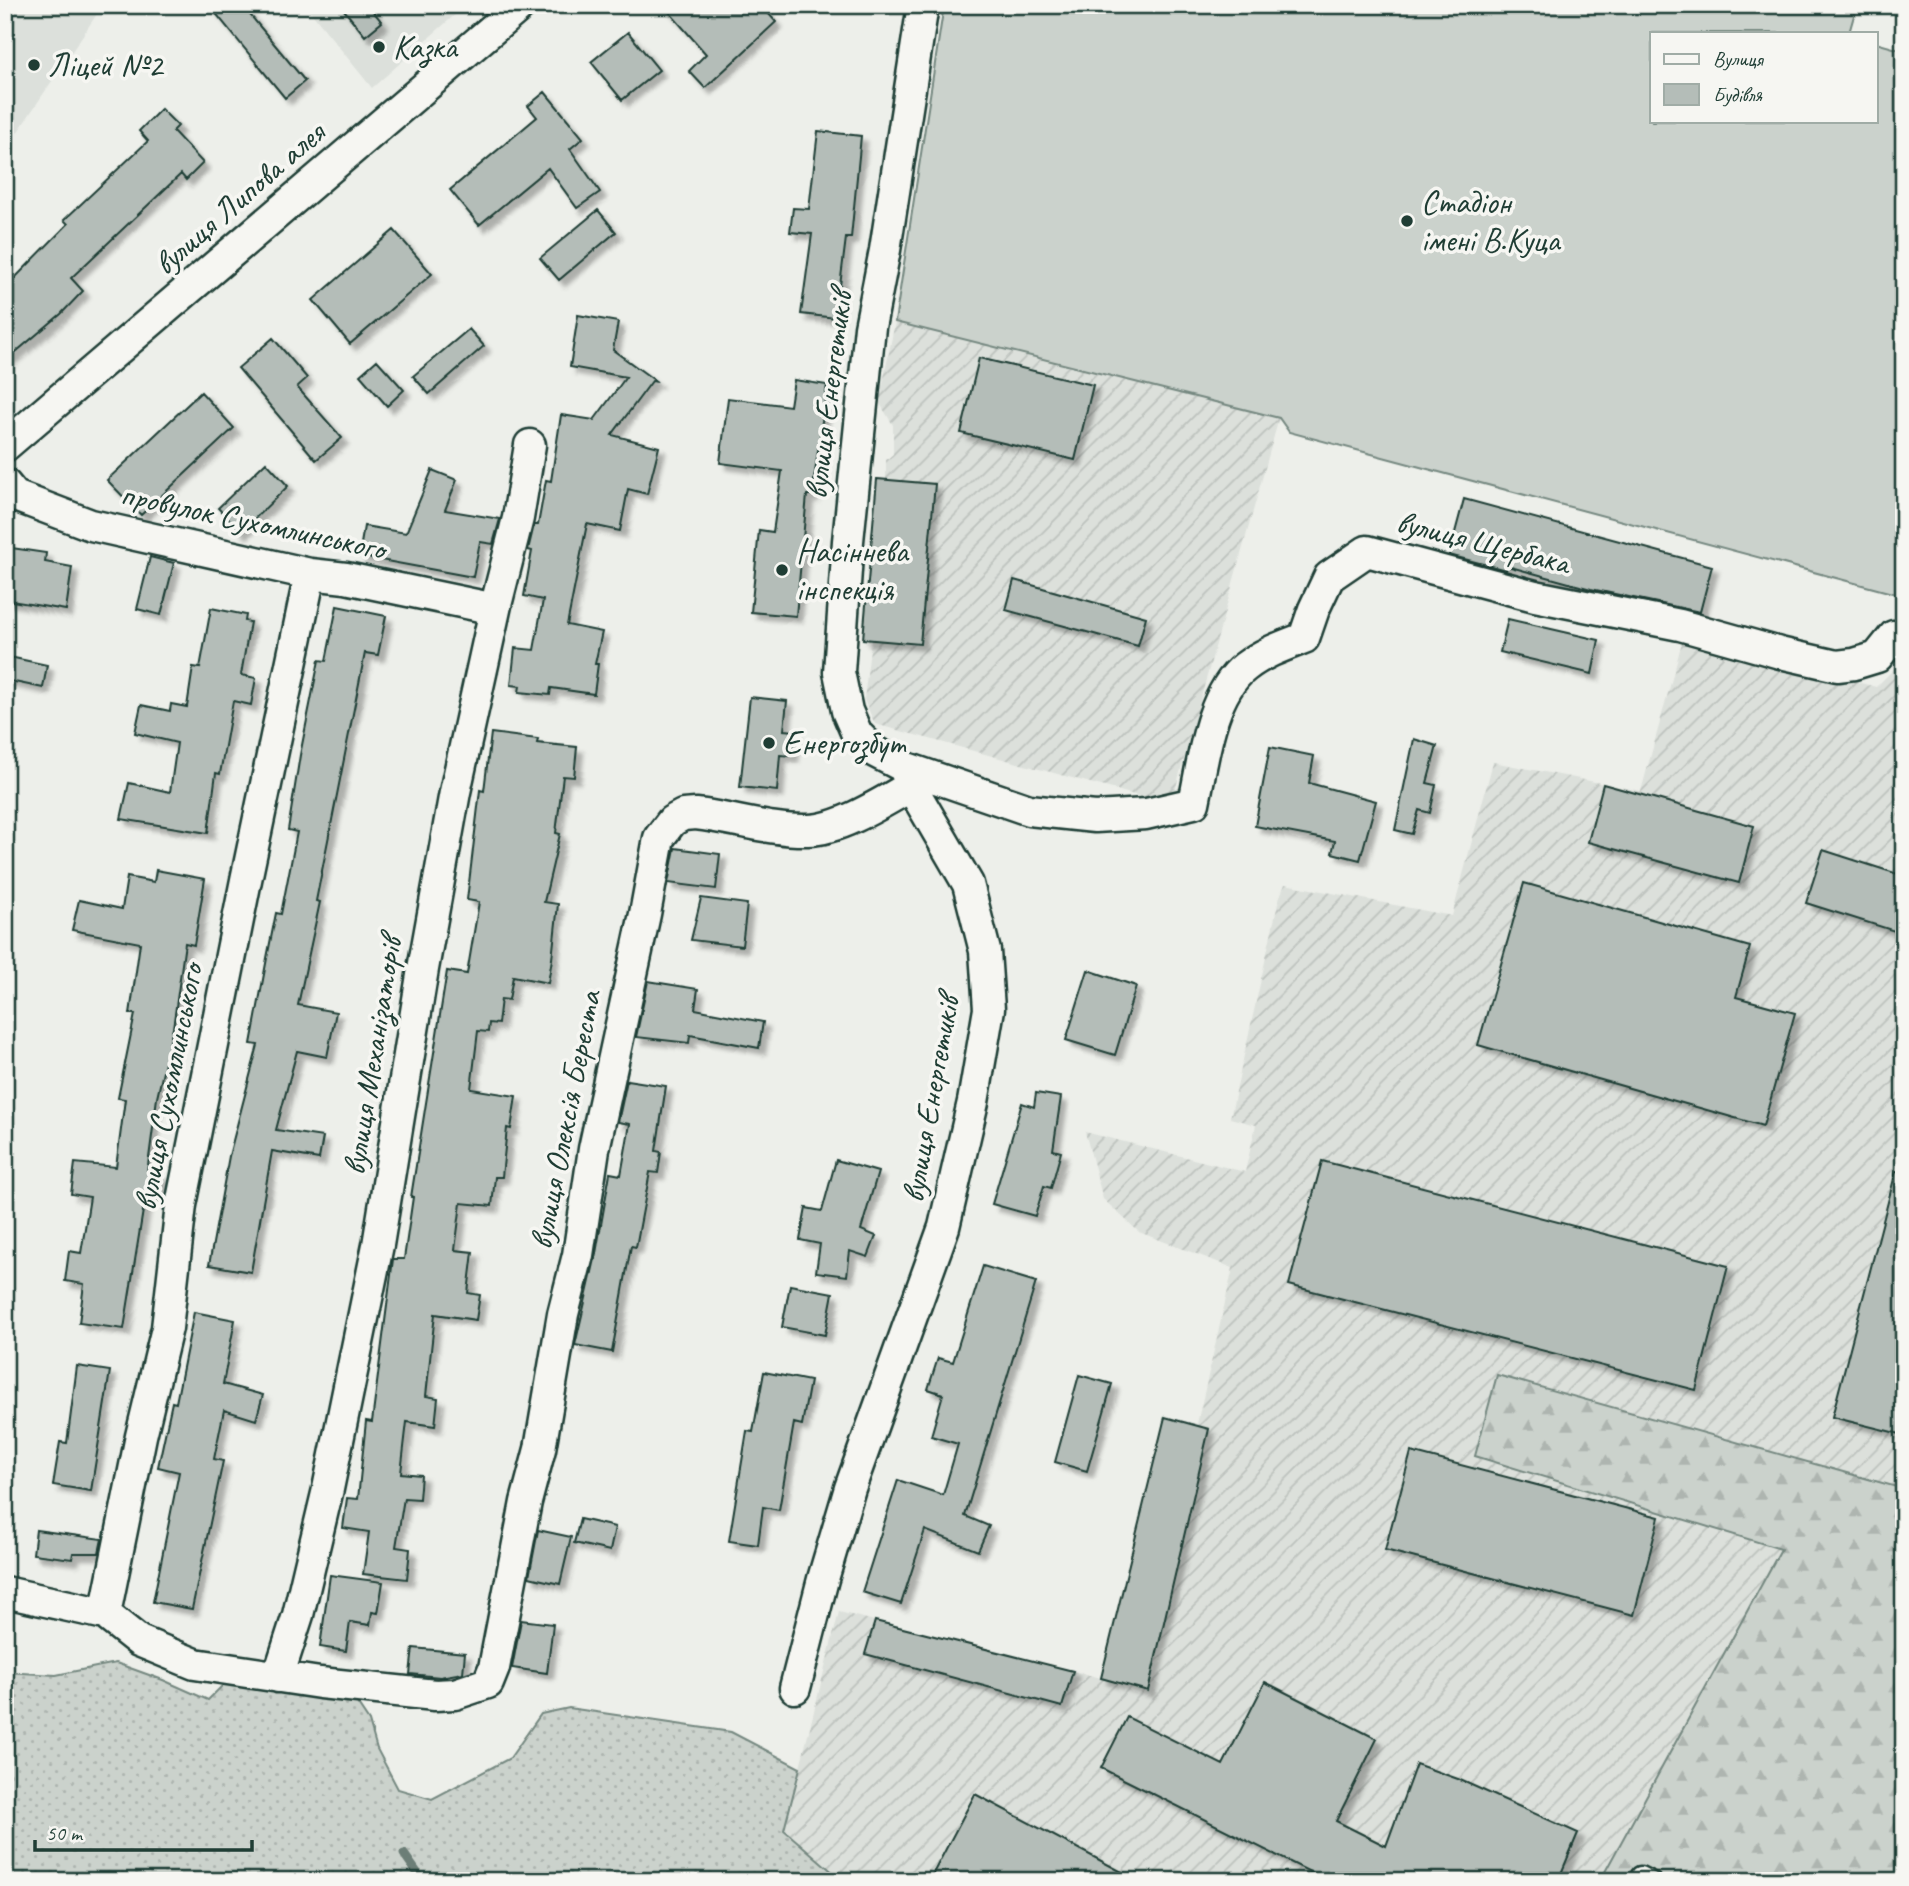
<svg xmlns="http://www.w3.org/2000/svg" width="1909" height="1886" font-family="Caveat,sans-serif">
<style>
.built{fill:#dce0db}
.industrial{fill:url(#industrial-furrows)}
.grass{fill:url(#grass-dots);stroke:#758880;stroke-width:2}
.forest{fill:url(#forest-firs);stroke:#758880;stroke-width:2}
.garden{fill:#cbd2cc;stroke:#758880;stroke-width:2}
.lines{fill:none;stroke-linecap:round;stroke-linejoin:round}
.stream{stroke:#6c7e77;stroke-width:9}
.building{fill:#b4bdb8;stroke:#1f3d34;stroke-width:2;filter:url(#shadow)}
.service-casing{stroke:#1f3d34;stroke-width:21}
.minor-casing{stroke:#1f3d34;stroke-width:35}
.service{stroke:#f6f6f2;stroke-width:16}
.minor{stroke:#f6f6f2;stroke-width:30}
.poi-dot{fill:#1f3d34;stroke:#f6f6f2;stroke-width:2.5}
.labels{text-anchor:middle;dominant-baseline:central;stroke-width:7;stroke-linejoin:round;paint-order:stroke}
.poi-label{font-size:33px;fill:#1f3d34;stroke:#f6f6f2;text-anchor:start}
.street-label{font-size:33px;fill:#1f3d34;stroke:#f6f6f2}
</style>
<defs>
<pattern id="industrial-furrows" width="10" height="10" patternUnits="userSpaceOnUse" patternTransform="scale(1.75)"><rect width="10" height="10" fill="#dce0db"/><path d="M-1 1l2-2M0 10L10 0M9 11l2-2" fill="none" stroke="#bcc1bd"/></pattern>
<pattern id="grass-dots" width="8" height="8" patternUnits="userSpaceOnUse" patternTransform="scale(1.75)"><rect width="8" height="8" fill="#cbd2cc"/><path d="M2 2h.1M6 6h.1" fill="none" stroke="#aeb5b0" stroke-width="1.8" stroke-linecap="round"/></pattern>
<pattern id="forest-firs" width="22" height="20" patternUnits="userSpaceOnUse" patternTransform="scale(1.75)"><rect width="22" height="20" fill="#cbd2cc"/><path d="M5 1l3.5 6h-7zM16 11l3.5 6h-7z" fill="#aeb5b0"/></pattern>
<filter id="shadow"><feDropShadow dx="6" dy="6" stdDeviation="2" flood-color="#0004"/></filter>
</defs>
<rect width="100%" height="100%" fill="#edefea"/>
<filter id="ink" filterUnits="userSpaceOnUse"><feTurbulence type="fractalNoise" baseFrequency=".0143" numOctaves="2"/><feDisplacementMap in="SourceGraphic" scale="14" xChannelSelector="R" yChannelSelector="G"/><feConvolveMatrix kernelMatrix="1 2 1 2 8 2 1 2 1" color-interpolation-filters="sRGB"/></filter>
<g filter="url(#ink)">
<!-- built -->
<path class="built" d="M5,5H103L5,151Z
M305,5H466L372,88Z"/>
<!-- industrial -->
<path class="industrial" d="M895,322L1279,418L1171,805L875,724L864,700L871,640L863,639L877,479L886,480V460L893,454V425L879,402Z
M1684,635L1876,687L1901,662L1904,656V1881H843L784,1830L839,1612L1101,1678L1165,1417L1197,1424L1233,1268L1139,1232L1103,1199L1085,1132L1245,1172L1256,1125L1230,1118L1279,899L1285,884L1452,916L1493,762L1641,791Z"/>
<!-- grass -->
<path class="grass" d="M116,1663L163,1680L208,1700L224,1684L304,1696L355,1700L369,1721L377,1749L398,1789L432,1799L510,1758L541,1714L569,1708L731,1732L800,1768L784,1830L843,1881H5V1672L56,1675Z"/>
<!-- forest -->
<path class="forest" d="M1497,1375L1904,1489V1881H1600L1781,1549L1475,1456Z"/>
<!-- garden -->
<path class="garden" d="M944,5H1857L1849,33H1652V121H1876V43L1904,51V570L1896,594L1289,432L1279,418L895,322Z"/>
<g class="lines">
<!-- stream -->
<path class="stream" d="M404,1854L423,1881"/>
</g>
<!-- building -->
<path class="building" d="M209,5H242L305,81L285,98Z
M340,5H368L382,22L365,36Z
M663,5H761L776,22L705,88L689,71L706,54Z
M628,32L659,70L622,100L591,62Z
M545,92L583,138L570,149L600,192L577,208L548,168L479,225L450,190L537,117L528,106Z
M161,109L178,126L173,131L203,163L186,180L181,174L71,278L83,291L61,314L5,361V288L68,224L64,220L148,141L139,131Z
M818,131L861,136L851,238H846L836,318L801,314L812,234L790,232L793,208L809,209Z
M598,210L616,232L559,280L540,258Z
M394,230L432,274L350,344L313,300Z
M578,315L618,322L613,350L657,382L652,381L612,435L659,447L647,494L628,489L620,531L587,524L567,625L602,632L595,664H598L594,694L551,688L550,695L519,692L520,686L511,685L515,648L534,650L543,600L524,596L532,551L528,550L534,525H538L546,480L551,481L561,415L594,420L626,377L570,367Z
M469,329L484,346L429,394L413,376Z
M273,338L307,378L297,387L342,438L316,460L238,368Z
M979,358L1093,385L1075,460L961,433Z
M377,360L404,390L387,406L360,375Z
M794,380L827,385L812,495H807L796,616L751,612L759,530L773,532L782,471L720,463L728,398L790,406Z
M201,392L234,428L141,515L107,480Z
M266,462L288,486L241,532L218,508Z
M432,470L457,480L445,510L500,519L493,544L480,542L473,577L359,556L364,526L406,533Z
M877,479L935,484L920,644L863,639Z
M1464,499L1712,566L1700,612L1591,589L1507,566L1506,570L1449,555Z
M5,547L46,553L45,562L72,567L66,610L5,600Z
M150,557L174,563L161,615L137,609Z
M1014,580L1146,617L1138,646L1006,610Z
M337,606L386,616L378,655L365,653L316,901L320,902L298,1005L336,1012L327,1057L297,1051L276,1130L323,1137L319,1159L272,1151L251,1272L209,1265L229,1156L258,1045L251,1044L267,958L276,913L281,914L297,832L288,830L300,755L319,660L326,661Z
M211,608L246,615L245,621L250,622L241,675L256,678L251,705L233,701L220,774L216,773L208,833L121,819L129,783L170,792L177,743L135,733L141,705L170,711L171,704L187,707L193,667L200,668Z
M1508,619L1599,640L1592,674L1500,652Z
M5,656L47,665L43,688L5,680Z
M750,697L787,701L784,730L795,731L792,756L780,755L777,791L740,787Z
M491,733L538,739L537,743L577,747L574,777L563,776L556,833L560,834L544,902L558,904L552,959L548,983L513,976L509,1000L501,999L498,1024L489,1023L488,1032L478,1031L471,1089L516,1096L511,1129L507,1128L502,1177H495L492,1206L461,1203L455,1250L473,1252L468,1293L480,1295L476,1320L435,1314L426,1396L438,1398L435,1426L407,1422L401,1473L421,1475L419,1499L404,1498L396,1547L410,1549L407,1579L363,1574L369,1532L343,1528L347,1498L358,1499L366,1421L372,1422L393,1259H404L413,1197H411L447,971L467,974L479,902L467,900L480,790L484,791Z
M1414,739L1437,746L1427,783L1436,785L1430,813L1419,810L1412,834L1395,830Z
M1270,747L1314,756L1309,783L1376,801L1360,860L1332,853L1335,841L1255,826Z
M1603,784L1754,826L1739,883L1588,842Z
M675,848L720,854L716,889L668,883Z
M1823,850L1904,876V934L1806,903Z
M156,870L205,879L194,945L185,943L173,1028L157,1098L147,1173L162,1175L158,1200L145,1198L124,1329L79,1323L84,1284L65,1281L69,1251L81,1253L90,1197L71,1194L75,1163L116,1167L125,1099L118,1098L135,1014H130L140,943L72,930L79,900L122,909L127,877L154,882Z
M1524,883L1750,947L1736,997L1795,1013L1763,1126L1478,1045Z
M701,898L747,904L742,946L691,940Z
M1088,970L1136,986L1115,1055L1066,1040Z
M648,981L698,989L695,1009L763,1022L759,1048L690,1035L689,1043L636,1037Z
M627,1080L666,1086L656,1151L661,1152L658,1173L650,1172L636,1247L631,1246L612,1352L575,1345L595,1259L610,1173L621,1175L630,1124L618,1122Z
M1036,1093L1061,1097L1053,1150L1061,1152L1051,1188L1044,1186L1035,1216L992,1204L1022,1103L1034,1107Z
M836,1160L878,1172L861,1230L876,1236L868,1257L850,1251L847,1276L816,1272L820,1244L800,1240L806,1208L822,1211Z
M1322,1161L1728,1266L1696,1390L1289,1285Z
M1896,1171L1904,1172V1435L1832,1417Z
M983,1266L1036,1282L965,1516L989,1526L978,1551L925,1530L901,1604L862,1592L898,1480L943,1495L958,1444L931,1436L943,1394L928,1389L938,1358L953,1362Z
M790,1285L833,1293L825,1335L782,1327Z
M194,1312L235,1320L223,1384L263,1395L256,1420L224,1410L214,1459L223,1461L192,1609L153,1602L179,1472L158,1467L172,1402L176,1403Z
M77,1366L110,1371L91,1491L53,1485L60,1442L67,1443Z
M764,1372L810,1381L802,1425L794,1423L779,1510L763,1507L758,1545L729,1541L747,1431L753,1432Z
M1079,1375L1112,1384L1087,1471L1055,1462Z
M1165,1417L1209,1429L1148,1691L1101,1678Z
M1411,1452L1659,1517L1634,1615L1385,1550Z
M580,1519L615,1527L610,1551L574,1543Z
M36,1530L102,1539L99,1553H73L72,1559L33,1554Z
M538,1530L571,1537L560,1584L529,1577Z
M330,1575L383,1582L378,1613L372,1612L370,1625L350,1622L346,1651L320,1647Z
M521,1620L553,1624L547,1673L512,1668Z
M875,1621L1073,1671L1062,1707L865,1654Z
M413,1648L465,1653L463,1673L440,1677L410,1674Z
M1265,1682L1377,1739L1336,1821L1386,1846L1416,1764L1458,1779L1578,1833L1558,1881H1328L1101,1768L1127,1717L1223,1765Z
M975,1794L1139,1881H929Z"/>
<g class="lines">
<defs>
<path id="service" d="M1640,1875L1652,1881"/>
<path id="minor" d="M5,446L521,5
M5,484L15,496L91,525L310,574L346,578L495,609
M904,767L1029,810L1095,817L1146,814L1194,803C1203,761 1210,694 1245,667C1263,653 1283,646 1304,638L1314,609L1329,577L1367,551L1535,596L1680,625L1780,653L1837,666L1854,664L1877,657L1894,636
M5,1592L105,1614L139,1641L195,1664L320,1683L435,1695L455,1694L488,1683L494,1668L526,1502L540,1449L563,1314L578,1255L594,1149L645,914L659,838L672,821L683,815L696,814C733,818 771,831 808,830C839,830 885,801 911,786
M105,1614L141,1436L167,1328L181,1205L246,880L310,574
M278,1677L298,1615L328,1489L378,1245L423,969L455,792L496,605L518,518L530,445
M795,1688L823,1579L850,1488L944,1227L973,1102L989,1009L985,951L968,884L911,786L904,767L875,752L857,734L847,711L839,672L848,541L870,327L885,250L923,5"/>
</defs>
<!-- service casing -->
<use href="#service" class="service-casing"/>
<!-- minor casing -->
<use href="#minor" class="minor-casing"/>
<!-- service -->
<use href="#service" class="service"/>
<!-- minor -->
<use href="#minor" class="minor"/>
</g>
</g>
<!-- markers -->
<g class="poi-dot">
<circle cx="379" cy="47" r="7"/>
<circle cx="34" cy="65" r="7"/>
<circle cx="1407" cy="221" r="7"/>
<circle cx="782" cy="570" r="7"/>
<circle cx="769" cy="743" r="7"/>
</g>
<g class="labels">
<!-- poi labels -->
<g class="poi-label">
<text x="393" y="47">Казка</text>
<text x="48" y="65">Ліцей №2</text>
<text x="1421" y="202">Стадіон<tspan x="1421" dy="38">імені В.Куца</tspan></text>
<text x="796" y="551">Насіннева<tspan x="796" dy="38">інспекція</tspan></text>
<text x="783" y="743">Енергозбут</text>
</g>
<!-- street labels -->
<g class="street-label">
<text transform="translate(239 198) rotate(-41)">вулиця Липова алея</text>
<text transform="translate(828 395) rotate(-83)">вулиця Енергетиків</text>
<text transform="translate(253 521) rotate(12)">провулок Сухомлинського</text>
<text transform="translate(1483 542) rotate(14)">вулиця Щербака</text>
<text transform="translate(372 1056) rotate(-81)">вулиця Механізаторів</text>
<text transform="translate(168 1087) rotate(-79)">вулиця Сухомлинського</text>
<text transform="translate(930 1099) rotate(-80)">вулиця Енергетиків</text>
<text transform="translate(565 1120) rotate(-79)">вулиця Олексія Береста</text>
</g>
</g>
<!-- margin -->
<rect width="1909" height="1886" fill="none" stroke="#f6f6f2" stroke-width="28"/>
<rect x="14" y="14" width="1881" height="1858" fill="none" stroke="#1f3d34" stroke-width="2.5" filter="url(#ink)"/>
<!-- legend -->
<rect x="1650" y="32" width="228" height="91" fill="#f6f6f2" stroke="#a0aca6" stroke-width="2"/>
<rect x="1664" y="54" width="35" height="10" fill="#f6f6f2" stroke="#a0aca6" stroke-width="2"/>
<text x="1713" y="66" font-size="21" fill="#1f3d34">Вулиця</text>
<rect x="1664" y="84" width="35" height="21" fill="#b4bdb8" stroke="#a0aca6" stroke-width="2"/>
<text x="1713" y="102" font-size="21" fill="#1f3d34">Будівля</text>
<!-- scale -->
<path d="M35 1840v10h217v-10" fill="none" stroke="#1f3d34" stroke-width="3.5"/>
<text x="46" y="1840" font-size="21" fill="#1f3d34" stroke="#f6f6f2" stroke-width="5" paint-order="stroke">50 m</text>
</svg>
